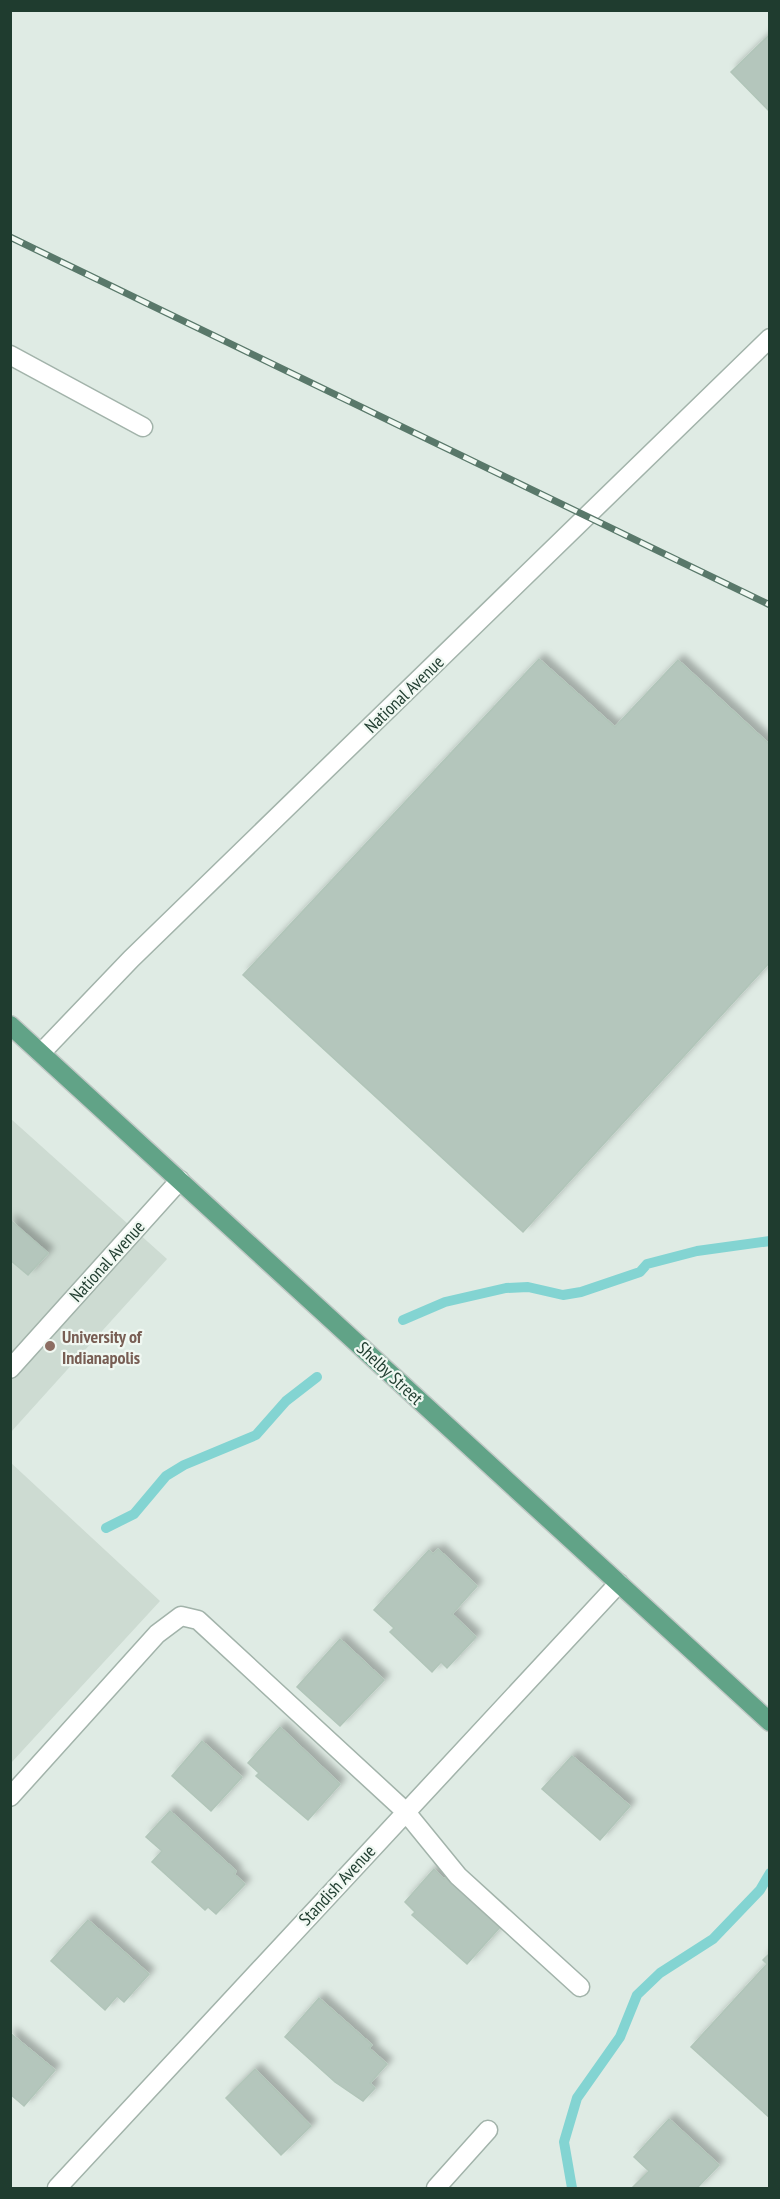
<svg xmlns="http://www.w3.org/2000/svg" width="780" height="2199" font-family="'PT Sans Narrow',sans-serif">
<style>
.built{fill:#cddbd2}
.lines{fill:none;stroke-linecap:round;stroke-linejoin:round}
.stream{stroke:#83d4d2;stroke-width:10}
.building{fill:#b4c6bc;stroke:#b1c5b9;stroke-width:1.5;filter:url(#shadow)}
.minor-casing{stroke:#a2b3aa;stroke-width:21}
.major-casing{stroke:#c0c8c5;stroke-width:21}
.minor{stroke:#fff;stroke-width:18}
.major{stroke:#61a387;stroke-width:18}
.rail-casing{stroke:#59786a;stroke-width:7}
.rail{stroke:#f0f8f2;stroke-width:4.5;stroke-dasharray:14;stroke-linecap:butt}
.education-dot{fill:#8d6e63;stroke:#f0f8f2;stroke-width:2}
.labels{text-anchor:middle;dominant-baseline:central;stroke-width:4.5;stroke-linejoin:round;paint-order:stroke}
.street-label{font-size:18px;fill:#1f3c2f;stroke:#f0f8f2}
.education-label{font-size:18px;font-weight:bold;fill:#785e54;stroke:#f0f8f2;text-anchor:start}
</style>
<defs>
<filter id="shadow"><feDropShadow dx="5.5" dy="-5.5" stdDeviation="3" flood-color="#0004"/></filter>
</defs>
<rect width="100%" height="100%" fill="#dfebe4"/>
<!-- built -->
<path class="built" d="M11,1119L167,1259L11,1432Z
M10,1462L160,1601L11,1763H10Z"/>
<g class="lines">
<!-- stream -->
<path class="stream" d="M403,1320L445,1302L506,1288L528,1287L563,1295L581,1292L640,1272L647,1264L697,1251L770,1241
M106,1528L134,1514L166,1476L184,1465L256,1435L286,1401L317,1377
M572,2188L564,2142L577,2098L620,2037L637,1995L660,1973L713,1939L760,1890L770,1873"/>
</g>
<!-- building -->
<path class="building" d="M768,36L770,38V112L731,72Z
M539,659L615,727L678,660L770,745V962L523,1232L243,975Z
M10,1220L48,1253L28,1275L10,1260Z
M438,1549L477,1586L452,1614L476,1637L447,1668L441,1662L432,1672L390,1632L394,1628L374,1610L429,1550L433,1554Z
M340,1639L384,1680L340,1726L297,1687Z
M280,1727L340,1784L308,1820L256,1776L259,1773L248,1763Z
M202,1741L242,1777L211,1811L172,1776Z
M572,1756L630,1806L600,1840L542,1789Z
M170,1811L236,1871L234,1874L245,1884L216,1914L208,1907L205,1910L152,1862L162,1851L146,1837Z
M434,1869L444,1879L447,1876L501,1926L467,1964L412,1915L415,1912L405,1902Z
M88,1920L149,1974L124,2002L117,1996L105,2010L51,1961Z
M770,1953V2118L691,2047L767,1964L763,1960Z
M319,1998L372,2045L369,2048L387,2064L370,2083L375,2088L363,2101L335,2082L285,2037Z
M10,2033L55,2070L24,2106L10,2094Z
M255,2069L311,2126L281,2155L226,2098Z
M669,2119L719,2165L697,2188H632L649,2171L634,2157Z"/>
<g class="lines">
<defs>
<path id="minor" d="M10,355L143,427
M41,1053L131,959L770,338
M10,1369L180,1180
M10,1797L157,1634L181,1616L198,1620L405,1811L458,1876L580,1987
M57,2188L619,1583
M436,2188L488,2130"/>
<path id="major" d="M10,1025L770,1722"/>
</defs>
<!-- minor casing -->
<use href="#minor" class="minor-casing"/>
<!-- major casing -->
<use href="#major" class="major-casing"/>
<!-- minor -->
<use href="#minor" class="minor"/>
<!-- major -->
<use href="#major" class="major"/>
<defs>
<path id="rail" d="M10,237L770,605"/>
</defs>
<!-- rail casing -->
<use href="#rail" class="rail-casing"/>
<!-- rail -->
<use href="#rail" class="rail"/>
</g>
<!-- markers -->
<circle class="education-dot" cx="50" cy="1346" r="6"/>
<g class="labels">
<!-- street labels -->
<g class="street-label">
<text transform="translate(404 694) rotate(-44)">National Avenue</text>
<text transform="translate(107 1261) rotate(-48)">National Avenue</text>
<text transform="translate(390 1373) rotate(43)">Shelby Street</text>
<text transform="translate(337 1885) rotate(-47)">Standish Avenue</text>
</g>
<!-- education labels -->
<g class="education-label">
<text x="62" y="1336">University of<tspan x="62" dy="21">Indianapolis</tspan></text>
</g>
</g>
<!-- border -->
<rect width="780" height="2199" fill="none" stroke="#1f3c2f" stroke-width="24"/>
</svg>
